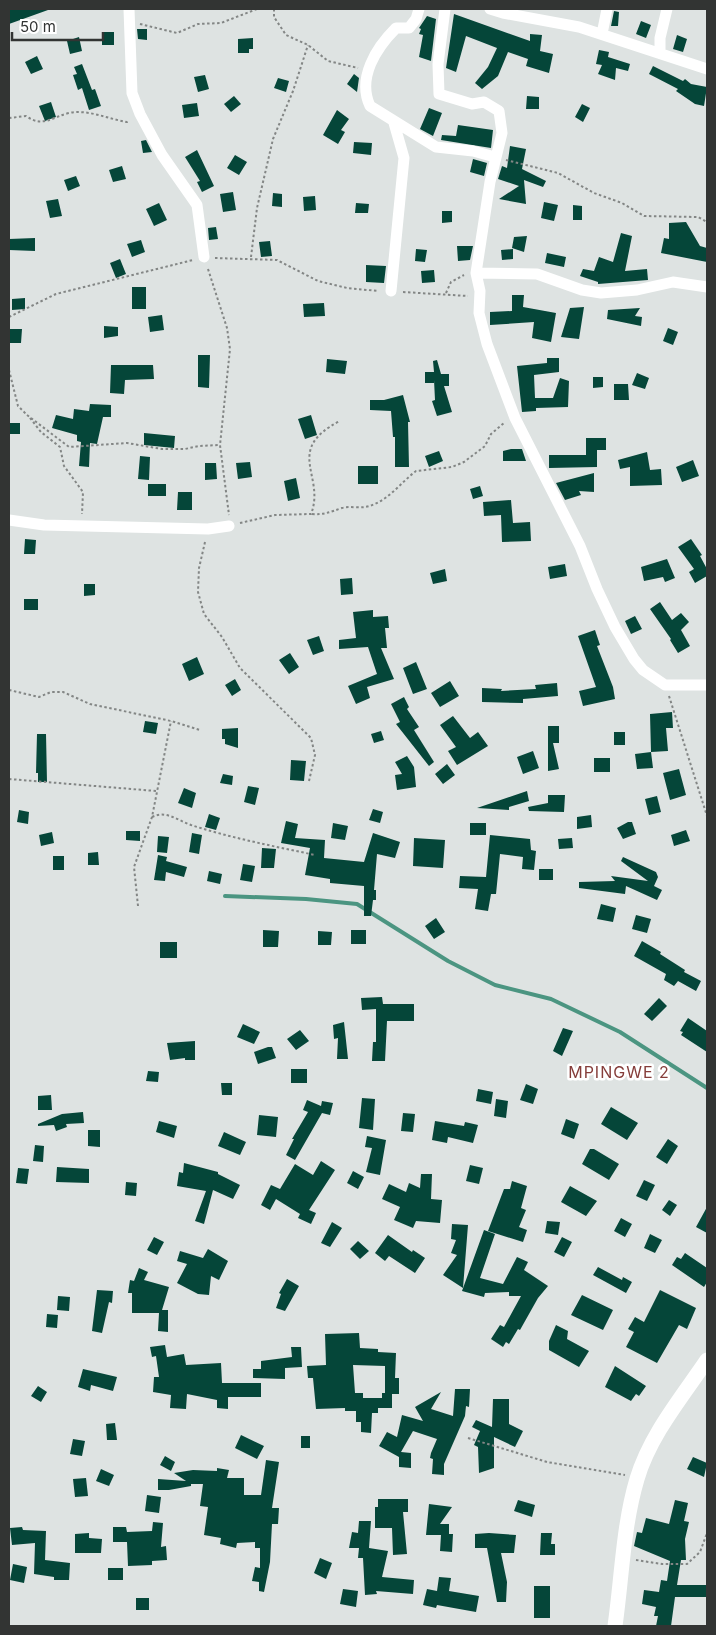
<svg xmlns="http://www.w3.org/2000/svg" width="716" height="1635" font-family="Inter,sans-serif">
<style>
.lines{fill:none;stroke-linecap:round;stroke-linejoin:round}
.stream{stroke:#4b9581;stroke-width:4}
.building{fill:#054639;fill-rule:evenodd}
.path{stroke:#838685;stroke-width:2;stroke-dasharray:2.5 2.5;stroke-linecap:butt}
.street{stroke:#fff;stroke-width:11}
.secondary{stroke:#fff;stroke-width:15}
.labels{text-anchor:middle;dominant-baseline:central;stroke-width:5;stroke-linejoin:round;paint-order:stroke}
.quarter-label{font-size:16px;letter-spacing:1px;fill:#853d3a;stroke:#fff}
</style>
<rect width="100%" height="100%" fill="#dee3e2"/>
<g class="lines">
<!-- stream -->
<path class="stream" d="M225,896L306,899L357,904L448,961L495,985L551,999L620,1032L707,1088"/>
</g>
<!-- building -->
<path class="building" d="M9,9H47L48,10L9,24Z
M614,11L619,12L618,26H611Z
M454,14L530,41V34L542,35L540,51L553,54L549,73L526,66L528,59L508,52L498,76L482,89L475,83L488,67L497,48L466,36L456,72L446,68Z
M427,16L436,19L431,61L419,57L423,35L419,34L421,29L419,28Z
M641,21L651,25L646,38L636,34Z
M137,29H147V40L138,39Z
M102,32H114V45H102Z
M677,35L687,39L683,52L673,49Z
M79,37L82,51L70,54L67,41Z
M253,38V49H249V53H238V39Z
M599,50L609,52L608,57L630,64L628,71L616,68L615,80L598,74L602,65L596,64Z
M37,56L43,69L31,74L25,62Z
M82,64L92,90L95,89L101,106L89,110L82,88L78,90L73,75L77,74L74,67Z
M653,66L683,81L685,79L691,84L707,87L704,106L695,104L676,91L678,89L649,74Z
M354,74L359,78L357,92L347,84Z
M205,75L209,89L198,92L194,77Z
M278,78L289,81L286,92L274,88Z
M234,96L241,104L231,112L224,104Z
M527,96L539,97V109H526Z
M51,102L56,117L45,121L39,106Z
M197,103L199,116L184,118L182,105Z
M582,104L590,108L583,122L575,117Z
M429,108L442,113L433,136L420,129Z
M337,110L349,119L341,130L345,132L338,144L323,135Z
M458,125L493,130L491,148L441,140L442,135L456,136Z
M146,140L152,152L143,153L141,141Z
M354,142L372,143L371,155L353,153Z
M510,146L526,149L522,169L546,181L543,187L524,180L526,204L499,199L519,186L498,179L502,166L507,168Z
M197,150L214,186L202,192L197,182L200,181L185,157Z
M235,155L247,162L239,175L227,168Z
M473,159L487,163L484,176L470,172Z
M122,166L126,179L113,182L109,170Z
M76,176L80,186L68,191L64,180Z
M233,192L236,210L223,212L220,194Z
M273,193L282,194V207L272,206Z
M315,196L316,210L304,211L303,197Z
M58,199L62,216L50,218L46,201Z
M544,202L558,205L554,221L541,218Z
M159,203L167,220L154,226L146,209Z
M356,203L369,204L368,213H355Z
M573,205L582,206V220H573Z
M442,211H452V222L442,223Z
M686,222L700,246L707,248V262L661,253L664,238L669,239V223Z
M216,227L218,239L209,240L208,228Z
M621,233L632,236L625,271L647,269L648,280L598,284V282L580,276L583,269L594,271L599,257L613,262Z
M527,236L524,252L512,248L514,237Z
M35,238V251L9,250V239Z
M141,240L145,252L132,257L127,244Z
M270,241L272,256L261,257L259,242Z
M457,246H473L470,260L458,261Z
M416,249L427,250L425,262L415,261Z
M513,249V259L502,260L501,250Z
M547,253L566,257L564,267L545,263Z
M120,259L126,274L116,278L110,263Z
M366,265L386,266L384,283L366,282Z
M434,270L435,282L422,283L421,271Z
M132,287H146V309H132Z
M512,295H524L523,307L556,313L551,342L532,338L534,322L490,325V312L512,311Z
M25,298V309L12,310V299Z
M324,303L325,316L304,317L303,304Z
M584,307L579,339L561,337L570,308Z
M640,308L635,316L642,317L641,326L607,319L608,310Z
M162,315L164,330L150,332L148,317Z
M104,326L118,327V336L104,338Z
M668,328L678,332L673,345L663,341Z
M10,329H22L21,343H9Z
M198,355H210L209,388L198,387Z
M547,358H559V372L534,375L535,398H553L560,378L569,381L568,407L536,408V411L522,412L517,366L547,363Z
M327,359L347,361L345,374L326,372Z
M437,360L441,374H449V386H444L452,412L437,416L432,401L435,400L434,380V383H425V372H434L433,361Z
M111,365H153L154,379L125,380L124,394L110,393Z
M637,373L649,378L645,389L632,385Z
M593,377H603V387L593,388Z
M614,384H628L629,400H614Z
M403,395L410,422H408L409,467H395V437H393L391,411L370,410V400H384Z
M90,404L111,405V417H103L97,444L90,443L89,467L79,466L81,442L77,441V435L52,428L56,415L73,419L74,409L89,411Z
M311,415L317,435L305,439L298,419Z
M10,423H20V434H10Z
M144,433L175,436L174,448L144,445Z
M586,438H606V450H597V467L549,468V455H586Z
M511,449H522L526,461H503V451Z
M439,451L443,461L429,467L425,456Z
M647,452L650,470L661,469L662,485L630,486V467L620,469L618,460Z
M140,456L150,457L149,480L138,479Z
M693,460L699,476L682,482L676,467Z
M250,462L252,477L238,479L236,463Z
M205,463H216L217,479L205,480Z
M358,466H378V484H358Z
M594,473V492L579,491L581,495L565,500L556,483Z
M296,478L300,498L288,501L284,481Z
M148,484H166V496H148Z
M480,486L483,496L473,499L470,489Z
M178,492H192V510H177Z
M511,500L513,523L530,522L531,541L502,542L501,515L484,516L483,502Z
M25,539L36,540L35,554H24Z
M691,539L702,555L700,556L707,569V576L695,583L689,572L694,569L678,547Z
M667,559L675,578L665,582L663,577L644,581L641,567Z
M565,564L567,576L550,579L548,567Z
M445,569L447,581L433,584L430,573Z
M352,578L353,594L341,595L340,579Z
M84,584H95V595L84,596Z
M24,599H38V610H24Z
M660,602L672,620L681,613L689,622L681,630L690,646L678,653L670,640L671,639L650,609Z
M373,610V617L388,616L389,628H385L387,648H381L394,679L367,687L370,698L356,704L348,686L377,674L368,647L339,649V640L356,638L353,612Z
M635,616L642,629L631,634L625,621Z
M595,630L600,645L597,646L613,687L615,699L583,706L579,691L596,687L578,636Z
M319,636L324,651L313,655L307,640Z
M290,653L299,667L289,674L279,660Z
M197,657L204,674L189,681L182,664Z
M416,662L427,689L413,694L403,668Z
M235,679L241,690L232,696L225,685Z
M450,681L459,696L440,707L431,693Z
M557,683L558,696L523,699V703L482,702V688L502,689L501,691L536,689L535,685Z
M404,697L409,707L407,709L419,727L414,730L434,762L429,766L396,724L400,722L391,704Z
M672,712L673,728H666L668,751L651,752L650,714Z
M453,716L470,738L478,732L488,746L457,765L448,751L456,747L440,725Z
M145,721L158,723L156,734L143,732Z
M548,726H559V743H553L559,769L548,771Z
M238,728V748L225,744V739H222V729Z
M381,731L384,740L374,743L371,734Z
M614,732H625V745H614Z
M37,734H46L47,782H38V773H36Z
M533,751L539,768L523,774L517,757Z
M651,752L653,768L637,769L635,754Z
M407,756L414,767L416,787L397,790L395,775L402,774L395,762Z
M594,758H610V772H594Z
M291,760L306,761L304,781L290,780Z
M447,764L455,775L443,784L435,774Z
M679,769L686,795L670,800L663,773Z
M223,774L233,776L232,785L220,783Z
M248,786L259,788L255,805L244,802Z
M184,788L196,793L192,808L178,803Z
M527,791L529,801L509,807V810L477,808Z
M548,795H565L564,812L529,811L528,807L548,803Z
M657,796L661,812L649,815L645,799Z
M373,809L383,812L380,823L369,820Z
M19,810L29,812L28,824L17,822Z
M209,814L220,818L216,830L205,827Z
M591,815L592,827L577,829V817Z
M286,821L298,824L295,838L325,840L324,858L364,862L373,833L400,842L395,858L377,854L374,890H376V900H373L371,916H364V886L330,883V879L305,875L310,848L281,843Z
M628,822H632L636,834L623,839L617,828Z
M333,823L348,826L345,840L331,838Z
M470,823H486V835H470Z
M686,830L690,841L674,846L671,835Z
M126,831H140V841L126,840Z
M52,832L54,843L41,846L39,835Z
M192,833L202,835L199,854L189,852Z
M490,835L530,839L531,850L536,851L534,870L522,869L523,857L500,854L496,894H491L488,911L475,909L478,889L459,888L460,876L486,877Z
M158,836L169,837L167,853L157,852Z
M414,838L445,840L443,868L413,866Z
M572,838L573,848L559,849L558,839Z
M262,848L276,849L274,868H261Z
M98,852L99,865H88V853Z
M158,855L167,857L166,861L187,867L184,877L166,872L165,881L154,880Z
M53,856H64V870H53Z
M623,857L656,872L658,877L654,886L662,890L657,900L626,886L625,894L579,888V882L615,881L611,876L648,881L621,861Z
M243,864L255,866L252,882L240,880Z
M539,869H553V880H539Z
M209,871L222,874L220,884L207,881Z
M601,904L616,908L613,922L597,919Z
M636,915L651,919L647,933L632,929Z
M436,918L445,932L434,939L425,926Z
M263,930L279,931L278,947H263Z
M351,930H366V944H351Z
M318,931L332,932L331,945H318Z
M642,941L661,952L660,954L685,970L684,972L701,981L696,991L678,981L674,986L664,980L666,974L634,956Z
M160,942H177V958H160Z
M382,997L383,1004H414V1021H387L385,1061H372L373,1042H376V1009L362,1010L361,998Z
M659,998L667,1006L652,1021L644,1014Z
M688,1018L707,1031V1052L681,1035L683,1032L680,1031Z
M344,1022L348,1059H337L338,1038L334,1039L333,1025Z
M243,1024L260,1032L254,1044L237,1037Z
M563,1028L573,1031L562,1056L553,1051Z
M300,1030L309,1041L296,1050L287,1039Z
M195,1041V1060H185V1058L170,1060L167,1043Z
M268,1047H272L276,1058L258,1064L254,1052Z
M291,1069H307V1083H291Z
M148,1071L159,1072L158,1082L146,1081Z
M221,1083H232V1095H222Z
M526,1084L538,1089L533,1104L520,1100Z
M478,1089L493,1092L491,1104L476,1101Z
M51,1095L52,1110H38V1096Z
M362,1098L375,1099L373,1130L359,1128Z
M496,1099L508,1101L506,1118L494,1116Z
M307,1100L321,1106L322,1101L333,1103L330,1115L322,1113L295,1160L286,1155L294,1139H292L308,1112L303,1110Z
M611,1107L638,1123L627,1140L601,1124Z
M83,1112L84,1123L66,1124L67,1127L56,1131L54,1125L38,1126V1124L62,1114Z
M403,1113L415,1114L413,1132L401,1131Z
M259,1115L278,1117L276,1137L257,1135Z
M566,1119L579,1124L574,1139L561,1134Z
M159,1121L177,1126L174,1138L156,1132Z
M435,1121L464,1126L465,1122L478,1125L473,1143L448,1137L447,1143L432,1140Z
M88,1130H100V1147L88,1146Z
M224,1132L246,1142L240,1155L218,1146Z
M367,1136L386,1140L380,1175L366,1172L372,1148L365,1147Z
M668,1139L678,1146L667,1164L656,1157Z
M35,1145L44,1146L43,1162L33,1161Z
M590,1149H594L619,1164L609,1180L582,1164Z
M321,1161L335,1170L309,1210L316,1213L311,1224L298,1218L300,1214L276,1199L270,1210L261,1205L271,1185L280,1189L295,1164L313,1175Z
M184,1163L218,1172V1174L240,1185L233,1199L213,1190L204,1224L195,1221L206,1191L177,1186L179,1172L183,1173Z
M470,1165L483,1168L479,1184L466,1181Z
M57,1167L89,1169V1183L56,1182Z
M18,1168L29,1169L27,1184L16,1183Z
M353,1171L364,1177L358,1189L347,1183Z
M421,1174H432L431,1199L442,1200L440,1223L416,1221L413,1228L394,1220L400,1207L382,1199L389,1184L406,1192L409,1183L420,1188Z
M644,1180L655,1185L647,1201L636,1196Z
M512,1181L527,1186L521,1208L526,1210L519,1227L527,1230L523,1242L488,1231L504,1189H510Z
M126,1182L137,1183L136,1196L125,1195Z
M570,1186L597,1201L586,1216L561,1202Z
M669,1200L677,1205L670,1216L662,1210Z
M707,1207V1233L696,1227Z
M621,1218L632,1224L625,1237L614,1231Z
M547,1221L560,1222L558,1235L545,1233Z
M332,1222L342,1228L330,1247L321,1243Z
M452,1224L468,1225L463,1288L443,1275L457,1255L451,1253L456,1240L451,1239Z
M484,1230L495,1234L480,1278L503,1284L517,1257L528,1262L524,1270L548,1286L538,1298L520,1330L518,1329L509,1344L506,1342L503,1347L491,1339L500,1325L504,1327L521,1296H509V1292L485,1293L484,1297L462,1291Z
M650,1234L662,1240L655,1253L644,1248Z
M388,1235L412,1252L413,1250L425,1258L415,1273L389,1256L385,1261L375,1253Z
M154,1237L164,1242L157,1255L147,1250Z
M562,1237L572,1242L564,1257L554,1252Z
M358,1241L369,1251L360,1259L350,1249Z
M208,1249L228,1261L219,1280L211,1276L209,1295L198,1294L177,1283L187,1264L177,1261L180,1251L203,1258Z
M685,1253L707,1268V1282L704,1287L672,1265L677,1257L681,1259Z
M598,1267L622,1280L623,1277L632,1282L626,1293L593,1275Z
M139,1268L148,1272L144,1280L169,1287L162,1310H168V1332L158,1331L159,1313H132V1293H128L130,1280L134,1281Z
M287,1279L299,1286L285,1311L276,1308L281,1294L279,1293Z
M97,1290L113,1291L112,1303L109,1302L102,1333L92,1331Z
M660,1290L696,1308L687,1329L679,1325L657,1363L626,1347L634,1332L628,1329L635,1317L644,1322Z
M582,1295L613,1310L603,1330L571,1315Z
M58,1296L70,1297L69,1311L57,1310Z
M47,1314L58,1315L57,1328L46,1327Z
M556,1325L568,1331L567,1339L589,1351L579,1367L549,1350V1341Z
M359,1333L360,1348L378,1349V1352L396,1353L395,1378H399V1394H392V1408H378V1413H372L371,1433L361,1432V1422H356V1411H345V1408L316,1409L313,1378H308L307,1366L326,1365L325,1334ZM353,1365L385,1366V1393H382V1398H363V1393H355Z
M165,1345L167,1357L184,1354L186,1365L221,1363L222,1383H261V1397H228V1409L217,1408V1400L187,1394L186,1409L170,1408L171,1395L153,1392L154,1377H159L156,1356L152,1357L150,1347Z
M291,1347H301L302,1367L285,1368V1379L253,1378V1369H261V1361L292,1357Z
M615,1366L646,1386L639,1396L636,1394L631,1401L605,1387Z
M83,1369L117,1377L113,1391L91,1385L90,1391L78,1387Z
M38,1386L47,1392L41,1402L31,1396Z
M455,1389H470L469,1407L466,1406L465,1416L444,1464V1475L432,1474L433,1459L430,1458L431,1453L437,1439L413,1431L401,1452L411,1453V1468L399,1467V1457L379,1446L387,1432L397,1437L402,1415L423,1421L415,1407L441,1392L431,1409L453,1416Z
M493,1399H509V1424L523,1431L515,1447L494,1437V1468L479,1473L478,1447L474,1445L480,1431L472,1427L476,1420L492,1427Z
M115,1423L117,1440H107L106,1424Z
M241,1435L264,1446L257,1459L235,1448Z
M301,1436H310V1448H301Z
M73,1439L85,1441L82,1456L70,1454Z
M165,1456L175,1462L171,1471L160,1465Z
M693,1457L707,1463L704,1477L687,1469Z
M266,1460L279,1462L272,1508H279L278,1524H272L270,1562L264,1592L259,1591V1582L252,1581L255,1567L260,1568V1548H255V1542L237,1543L236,1548L220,1544L221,1538L204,1535L208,1507L200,1506L203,1484H191V1486L169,1490H158V1479L186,1481L174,1473L193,1470L217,1471V1468L229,1470L227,1478H244V1495H261Z
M101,1469L114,1475L109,1486L96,1481Z
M86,1478L88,1496L75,1497L73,1479Z
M147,1495L161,1497L159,1513L145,1511Z
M378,1499H408V1512H403L407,1554L393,1555L392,1528H375V1507H378Z
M518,1500L535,1505L532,1517L514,1511Z
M675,1500L688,1503L684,1521L689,1522L685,1539L686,1560H681L677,1585H707V1597H675L671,1626H656L658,1616H654L656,1607L642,1604L644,1590L659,1592L661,1580L667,1581L670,1561L634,1546L637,1532L642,1533L646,1518L669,1524Z
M429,1504L452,1507L440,1524H449V1534H453L452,1552L440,1551L441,1535H426Z
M359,1521H371L369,1548L388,1551L382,1577L414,1580L413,1594L376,1591L377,1594L365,1595L363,1558H358L359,1548H349L352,1532L358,1533Z
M153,1522L163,1523L161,1547L166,1546L167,1560L152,1561V1565L128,1566L127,1542H113V1527H126L127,1532L152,1531Z
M22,1527L23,1530L46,1531L45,1560L70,1563L69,1580H54V1577L34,1574L35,1543L12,1545L10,1528Z
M89,1533V1538L102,1539L101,1553H75V1534Z
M489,1533L516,1535L514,1553H501L507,1582L506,1602H497L487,1548H475V1534Z
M541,1533H552L551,1544H555V1555H540Z
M320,1558L332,1563L326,1579L314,1573Z
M13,1564L27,1567L24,1583L10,1580Z
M108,1568H123V1580H108Z
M439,1577L451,1578L449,1591L479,1596L476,1612L437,1605L436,1608L423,1605L427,1589L437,1591Z
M534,1586H550V1618H534Z
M343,1589L358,1591L356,1607L340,1604Z
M136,1598H149V1610H136Z"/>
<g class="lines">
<!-- path -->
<path class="path" d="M274,9V17L286,35L308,45L328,61L358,68
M140,24L177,33L198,24L221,23L257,9
M9,118L26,116C43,128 52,117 69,113C88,109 108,119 127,122L129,120
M506,160L558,173L594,193L622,203L644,216L698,217L707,222
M251,257L257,208L273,139L293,91L308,45
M215,258L277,260L318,281L347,288L378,291
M208,269L227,328L230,349L220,445L229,515
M403,292L468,296
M446,293L451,282L464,275
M9,317L56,294L193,260
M9,354V357
M9,370L18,406L27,415
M27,415L69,447L127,443L162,449H185L199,446L220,445
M30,418L41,432L60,447L64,466L83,492L82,514
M312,514C324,515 330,512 342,508C349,506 358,508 365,507C387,503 400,483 416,471L452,467L464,462L485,446L491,434L504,423
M240,523L275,515L311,514C326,476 283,450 340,421
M205,542L199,568L198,592L204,614L222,637L240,668L311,738L315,755L309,781
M9,690L39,697L51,692H63L90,704L171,721L200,730
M669,696L707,816
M9,754V771
M9,779L156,791
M152,817C166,810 177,820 191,825C231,838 273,846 315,855
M138,906L134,867L152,817L171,721
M468,1438L547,1462L625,1475
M636,1560L662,1564H687L700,1552L707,1533"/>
<!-- street -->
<path class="street" d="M129,9L132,93L140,114L162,155L197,205L204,257
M419,9L416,19L409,28H396C376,48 357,78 370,106L436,147L473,151L495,157
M445,9L438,64L439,94L472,104L484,102L499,111L502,133L490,182L476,273L480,291L479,313L487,344L515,418L580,546L597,589L615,627L634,659L643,670L665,685H707
M490,9L503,13L579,27L707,69
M602,34L607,9
M660,53V38L667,9
M476,273L537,274L582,290L601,293L637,290L673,282L707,287
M391,291L404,158L394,123
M9,520L44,525L208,529L229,526"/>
<!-- secondary -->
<path class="secondary" d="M615,1626C622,1577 623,1526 637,1479C650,1435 682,1397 707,1360"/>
</g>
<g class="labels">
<!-- quarter labels -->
<g class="quarter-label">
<text x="619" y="1072">MPINGWE 2</text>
</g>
</g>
<!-- border -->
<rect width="716" height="1635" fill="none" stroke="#323433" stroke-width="20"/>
<!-- scale -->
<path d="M12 32v8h91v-8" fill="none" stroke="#323433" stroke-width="2.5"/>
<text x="20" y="32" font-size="15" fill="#323433" stroke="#ffffff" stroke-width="4" paint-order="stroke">50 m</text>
</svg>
